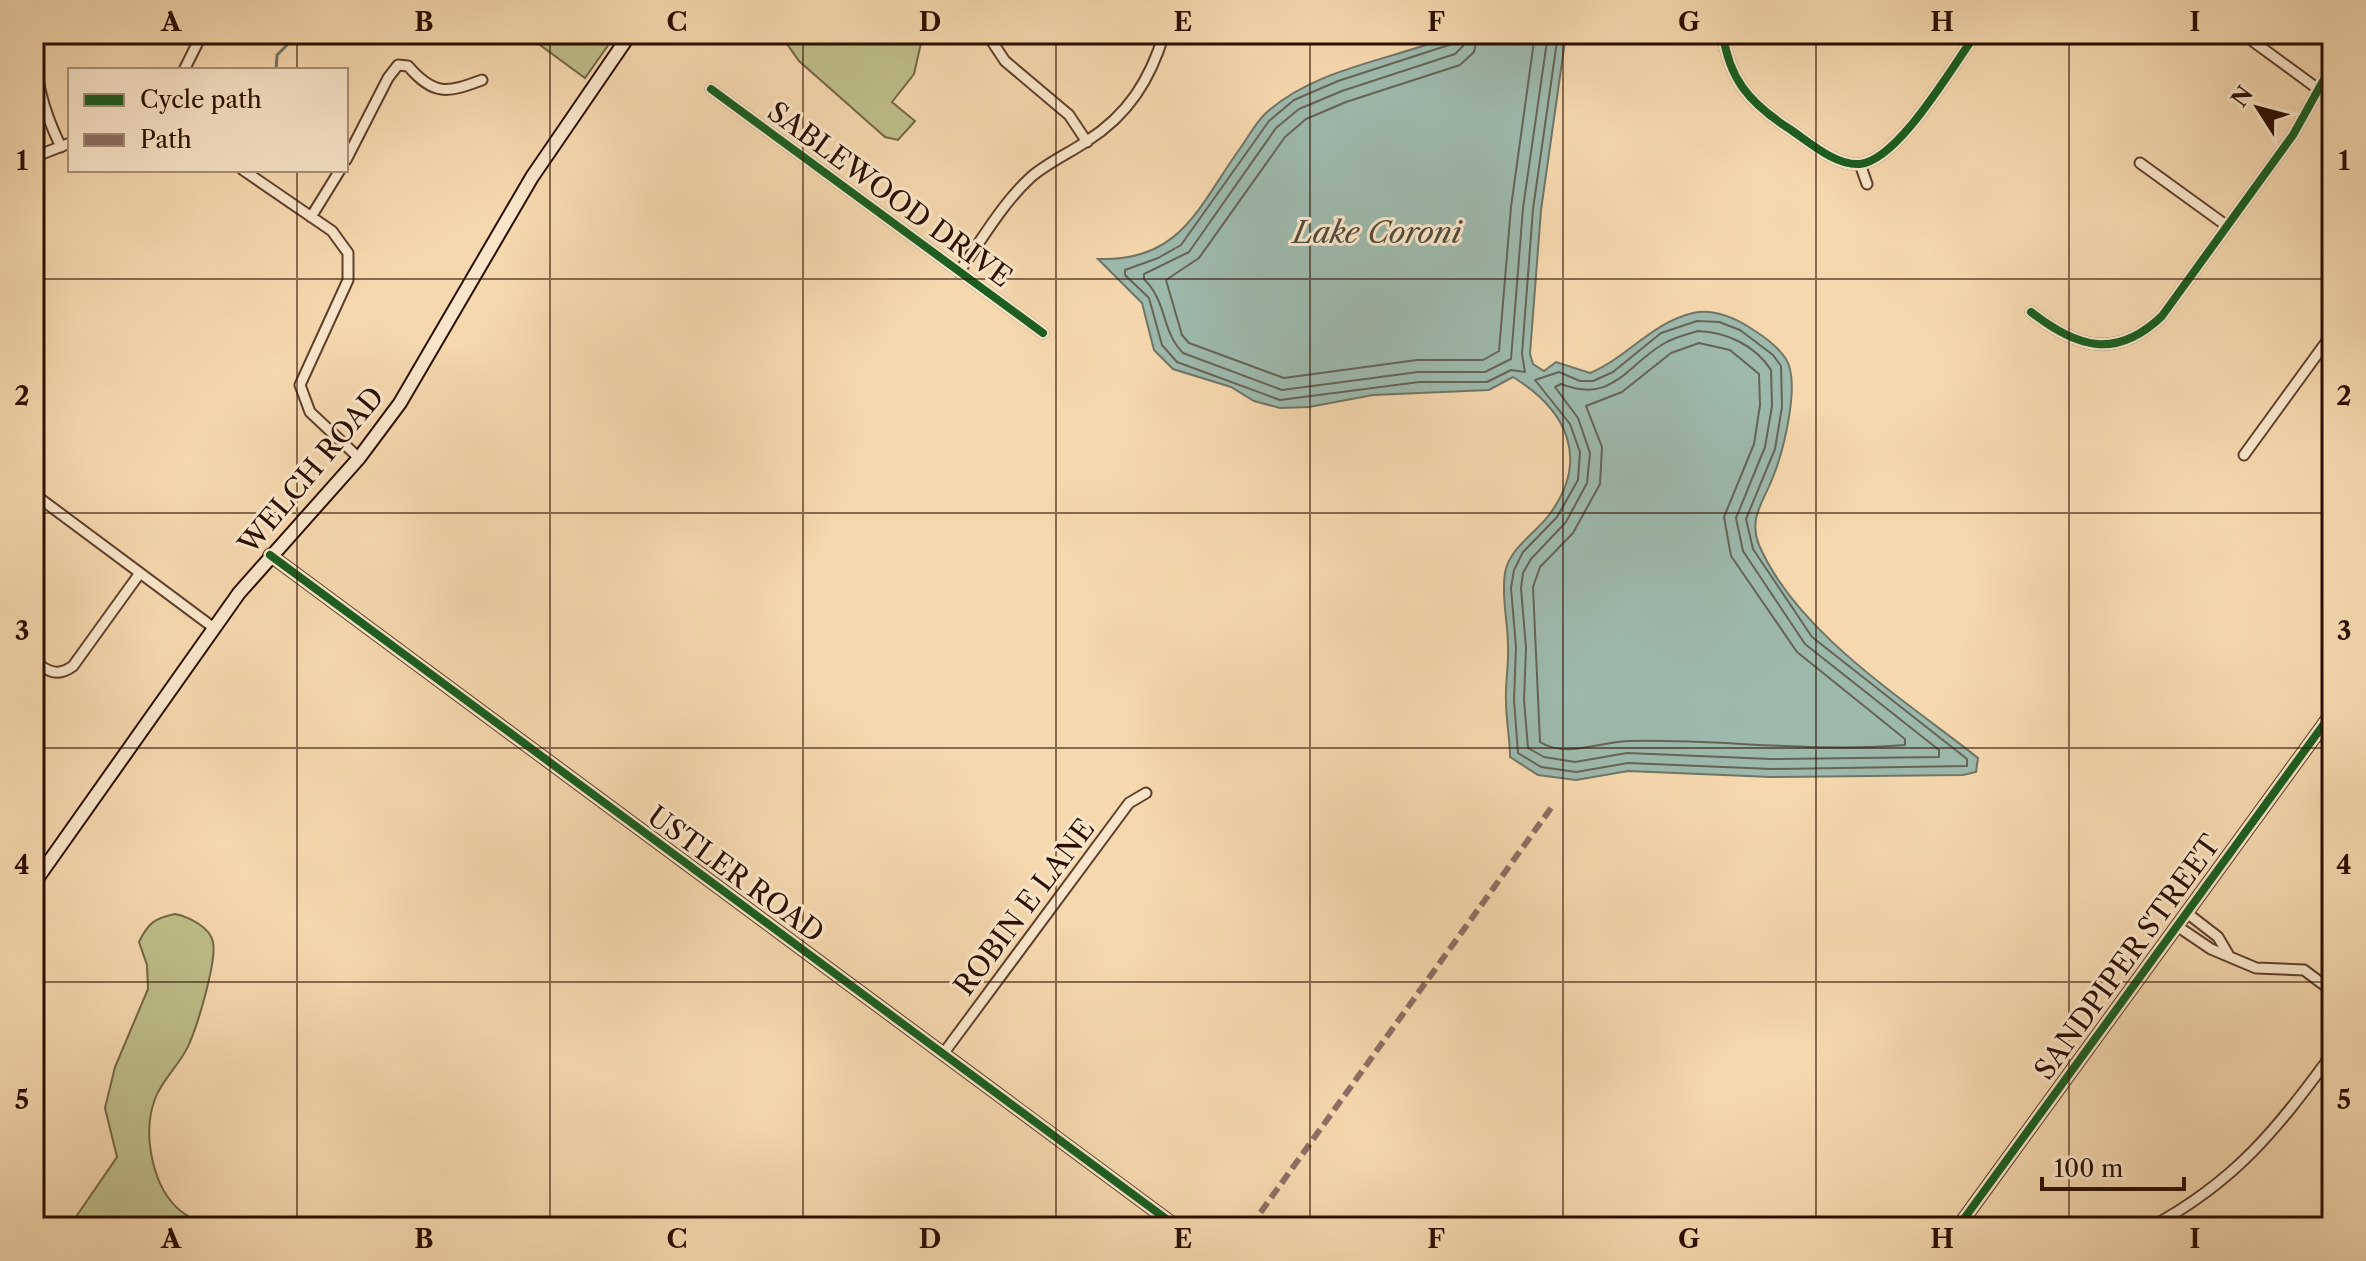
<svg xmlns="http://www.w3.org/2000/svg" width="2366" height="1261" font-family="'Libre Caslon Text',serif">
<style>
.green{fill:#bebe89;stroke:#746644;stroke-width:2}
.water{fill:#9db9ac;stroke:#6f7567;stroke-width:2}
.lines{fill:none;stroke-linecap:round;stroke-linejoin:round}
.shore{stroke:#646456;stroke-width:2}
.stream{stroke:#6f7567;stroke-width:3}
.minor-casing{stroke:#5e402c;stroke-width:13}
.tertiary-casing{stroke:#5e402c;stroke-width:15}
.secondary-casing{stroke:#2b0e00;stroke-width:16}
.minor{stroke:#f9e6ca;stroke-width:9}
.tertiary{stroke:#f9e6ca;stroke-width:11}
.secondary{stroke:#f9e6ca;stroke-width:12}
.quiet{stroke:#8d6e63;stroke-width:6;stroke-dasharray:12 6;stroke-linecap:butt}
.cycleway-casing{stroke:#f9e6ca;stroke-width:13}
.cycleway{stroke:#1b5e20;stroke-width:8}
.grid{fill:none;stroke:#2b0e00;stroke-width:2;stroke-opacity:0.55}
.labels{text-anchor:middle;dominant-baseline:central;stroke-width:6;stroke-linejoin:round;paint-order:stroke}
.street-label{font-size:28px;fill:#2b0e00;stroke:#f9e6ca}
.water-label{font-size:30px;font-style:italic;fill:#534a3c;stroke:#f9e6ca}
.neatline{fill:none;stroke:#2b0e00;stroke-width:3}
.grid-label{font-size:26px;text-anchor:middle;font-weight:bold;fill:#2b0e00}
</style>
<rect width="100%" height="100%" fill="#f6d8ae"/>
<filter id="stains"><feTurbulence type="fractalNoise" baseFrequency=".0025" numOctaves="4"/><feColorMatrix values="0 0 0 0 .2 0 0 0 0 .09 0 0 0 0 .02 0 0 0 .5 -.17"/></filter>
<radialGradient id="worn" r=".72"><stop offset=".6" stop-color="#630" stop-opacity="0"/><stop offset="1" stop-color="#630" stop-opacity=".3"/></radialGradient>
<!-- green -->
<path class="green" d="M525,34H616L585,78Z
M780,34H923L914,74L892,102L915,121L898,140L885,137L799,61Z
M175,914C189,917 210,927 213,942C217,961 198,1023 190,1042C182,1063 162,1079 155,1099C142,1133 152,1189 182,1212C190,1218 200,1222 209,1227H69L117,1157L105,1108L115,1067L148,989L147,965L139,942C148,923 155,918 175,914Z"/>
<!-- water -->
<path class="water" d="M1456,34H1566L1541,210L1530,354L1533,364L1544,371L1556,362L1590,373C1628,357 1651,323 1693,313C1714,308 1738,319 1755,331C1766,338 1779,348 1786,359C1801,383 1783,452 1773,477C1764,501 1748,518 1759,545C1797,633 1905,700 1978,758L1976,772L1963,775L1771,777L1628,771L1576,780L1538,775L1510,757C1510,738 1506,720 1506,701C1505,683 1509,665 1508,646C1508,621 1501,597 1505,573C1509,548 1535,534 1549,515C1590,460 1568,411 1513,377L1489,390L1373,395L1309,407L1280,408L1254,401L1231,387L1173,369L1154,350L1142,303L1098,259C1181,262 1198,207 1241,147C1249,136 1256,122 1266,113C1317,67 1394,60 1456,34Z"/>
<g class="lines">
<!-- shore -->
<path class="shore" d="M1456,34L1452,44L1338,81L1294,100L1269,121L1181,245L1158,258L1125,270V275L1149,298L1162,345L1177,362L1280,400L1419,382H1487L1511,370L1525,372L1522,354L1533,209L1558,34
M1466,34L1463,46L1455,54L1342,91L1299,109L1276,128L1189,252L1144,274V279C1168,303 1161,331 1183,353L1282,390L1418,372H1485L1511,359L1523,208L1548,34
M1478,34L1474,52L1460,65L1346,102L1306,119L1285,137L1199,258L1166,280L1182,335L1189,343L1284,378L1417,360H1483L1499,351L1511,207L1535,34
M1697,321L1719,322L1740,330L1773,355L1781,366L1782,407L1775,449L1746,519L1753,549L1812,637L1967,759V766L1771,769L1628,763L1576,772L1541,767L1518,753L1514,700L1516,647L1511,588L1514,570L1523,552L1557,517L1578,480L1580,452L1570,424L1535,380L1559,372L1580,381H1593L1613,372L1661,333Z
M1698,331C1726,332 1755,345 1771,370L1772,406L1765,447L1736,518L1743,551L1805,644L1939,750V757L1771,759L1627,753L1575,762L1544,757L1528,748L1524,700L1526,648L1521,588L1523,573L1531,559L1566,522L1587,483L1590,453L1578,418L1555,387L1561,384C1612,404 1625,367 1663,344C1673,338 1687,334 1698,331Z
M1699,343L1730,350L1759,374L1760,405L1754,444L1724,517L1731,556L1797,652L1905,739V745C1813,753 1721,739 1630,741C1601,741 1567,759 1540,742L1533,587L1540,567L1573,533L1600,484L1602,447L1586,406L1622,392L1671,353Z"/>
<!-- stream -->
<path class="stream" d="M276,70L277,55L298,34"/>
<defs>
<path id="minor" d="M39,34C31,73 44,112 61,147
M987,34L1005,61L1069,115L1087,142
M1723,34C1729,78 1748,101 1785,126C1806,139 1834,166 1860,164C1899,160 1953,65 1976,34
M2243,34L2318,89
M184,70L202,34
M711,89L1043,333
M34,157L70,143
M346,160L388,78L398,65L408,66C434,96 447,93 482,80
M2140,163L2227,226
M1860,164L1867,184
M243,170L332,231L348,253V280L300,385L310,412L359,458
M311,217L340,170
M959,272C981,241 1002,204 1030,178C1047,163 1068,154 1087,141C1128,115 1150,80 1164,34
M34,278L37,279
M2031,312C2077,348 2116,360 2162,316L2293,135L2332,65
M2244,455L2332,334
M34,494L214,628
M34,661C48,672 58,677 73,666L140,573
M2187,913L2218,937L2228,954
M2177,926L2211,949L2256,968L2304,970L2332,991
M943,1054L1129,803L1146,793
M2151,1227C2236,1181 2276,1130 2332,1054"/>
<path id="tertiary" d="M270,555L1177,1227
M1958,1227L2332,713"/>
<path id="secondary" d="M34,883L239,593L359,458L400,403L532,177L630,34"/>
</defs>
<!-- minor casing -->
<use href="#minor" class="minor-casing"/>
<!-- tertiary casing -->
<use href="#tertiary" class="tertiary-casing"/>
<!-- secondary casing -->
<use href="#secondary" class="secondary-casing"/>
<!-- minor -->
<use href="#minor" class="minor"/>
<!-- tertiary -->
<use href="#tertiary" class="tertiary"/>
<!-- secondary -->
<use href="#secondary" class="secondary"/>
<!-- quiet -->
<path class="quiet" d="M1250,1227L1551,808"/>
<defs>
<path id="cycleway" d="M1723,34C1729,78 1748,101 1785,126C1806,139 1834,166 1860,164C1899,160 1953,65 1976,34
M711,89L1043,333
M2031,312C2077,348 2116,360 2162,316L2293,135L2332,65
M270,555L1177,1227
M1958,1227L2332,713"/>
</defs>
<!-- cycleway casing -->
<use href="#cycleway" class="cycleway-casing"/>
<!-- cycleway -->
<use href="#cycleway" class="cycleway"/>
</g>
<!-- grid -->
<path class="grid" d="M297,34V70M550,34V1227M803,34V1227M1056,34V1227M1310,34V1227M1563,34V1227M1816,34V1227M2069,34V1227M297,170V1227M34,279H2332M34,513H2332M34,748H2332M34,982H2332"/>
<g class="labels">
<!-- street labels -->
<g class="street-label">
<text transform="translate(890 194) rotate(36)">SABLEWOOD DRIVE</text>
<text transform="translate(311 470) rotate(-50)">WELCH ROAD</text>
<text transform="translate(736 874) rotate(36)">USTLER ROAD</text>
<text transform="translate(1024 907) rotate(-53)">ROBIN E LANE</text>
<text transform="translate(2127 957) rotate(-54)">SANDPIPER STREET</text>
</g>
<!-- water labels -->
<g class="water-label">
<text x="1377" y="232">Lake Coroni</text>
</g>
</g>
<!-- margin -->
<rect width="2366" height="1261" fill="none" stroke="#f6d8ae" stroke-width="88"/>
<!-- legend -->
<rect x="68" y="68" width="280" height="104" fill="#f9e6ca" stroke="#a79079" stroke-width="2"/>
<rect x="84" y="94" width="40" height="12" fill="#1b5e20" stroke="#a79079" stroke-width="2"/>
<text x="140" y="108" font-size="24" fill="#2b0e00">Cycle path</text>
<rect x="84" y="134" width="40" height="12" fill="#8d6e63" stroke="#a79079" stroke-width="2"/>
<text x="140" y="148" font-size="24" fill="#2b0e00">Path</text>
<!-- north arrow -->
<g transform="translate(2258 108) rotate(306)" stroke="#f9e6ca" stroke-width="6" paint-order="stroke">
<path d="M0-6L14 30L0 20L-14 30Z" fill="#2b0e00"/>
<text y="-12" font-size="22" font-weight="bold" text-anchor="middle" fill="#2b0e00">N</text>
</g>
<!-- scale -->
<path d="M2042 1177v12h142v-12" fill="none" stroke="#2b0e00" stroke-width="4"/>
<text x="2054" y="1177" font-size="24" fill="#2b0e00" stroke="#f9e6ca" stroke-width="6" paint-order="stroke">100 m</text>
<rect x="44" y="44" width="2278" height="1173" class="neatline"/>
<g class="grid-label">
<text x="171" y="31">A</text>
<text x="424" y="31">B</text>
<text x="677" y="31">C</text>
<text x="930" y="31">D</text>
<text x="1183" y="31">E</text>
<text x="1436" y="31">F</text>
<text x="1689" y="31">G</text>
<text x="1942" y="31">H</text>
<text x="2195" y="31">I</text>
<text x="22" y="170">1</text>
<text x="2344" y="170">1</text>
<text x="22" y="405">2</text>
<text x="2344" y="405">2</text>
<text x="22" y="640">3</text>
<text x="2344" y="640">3</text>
<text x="22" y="874">4</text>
<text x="2344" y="874">4</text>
<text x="22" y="1109">5</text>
<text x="2344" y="1109">5</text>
<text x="171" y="1248">A</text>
<text x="424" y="1248">B</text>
<text x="677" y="1248">C</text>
<text x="930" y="1248">D</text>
<text x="1183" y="1248">E</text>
<text x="1436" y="1248">F</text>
<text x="1689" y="1248">G</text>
<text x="1942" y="1248">H</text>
<text x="2195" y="1248">I</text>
</g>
<rect width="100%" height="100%" filter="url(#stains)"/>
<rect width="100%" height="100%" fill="url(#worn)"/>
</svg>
